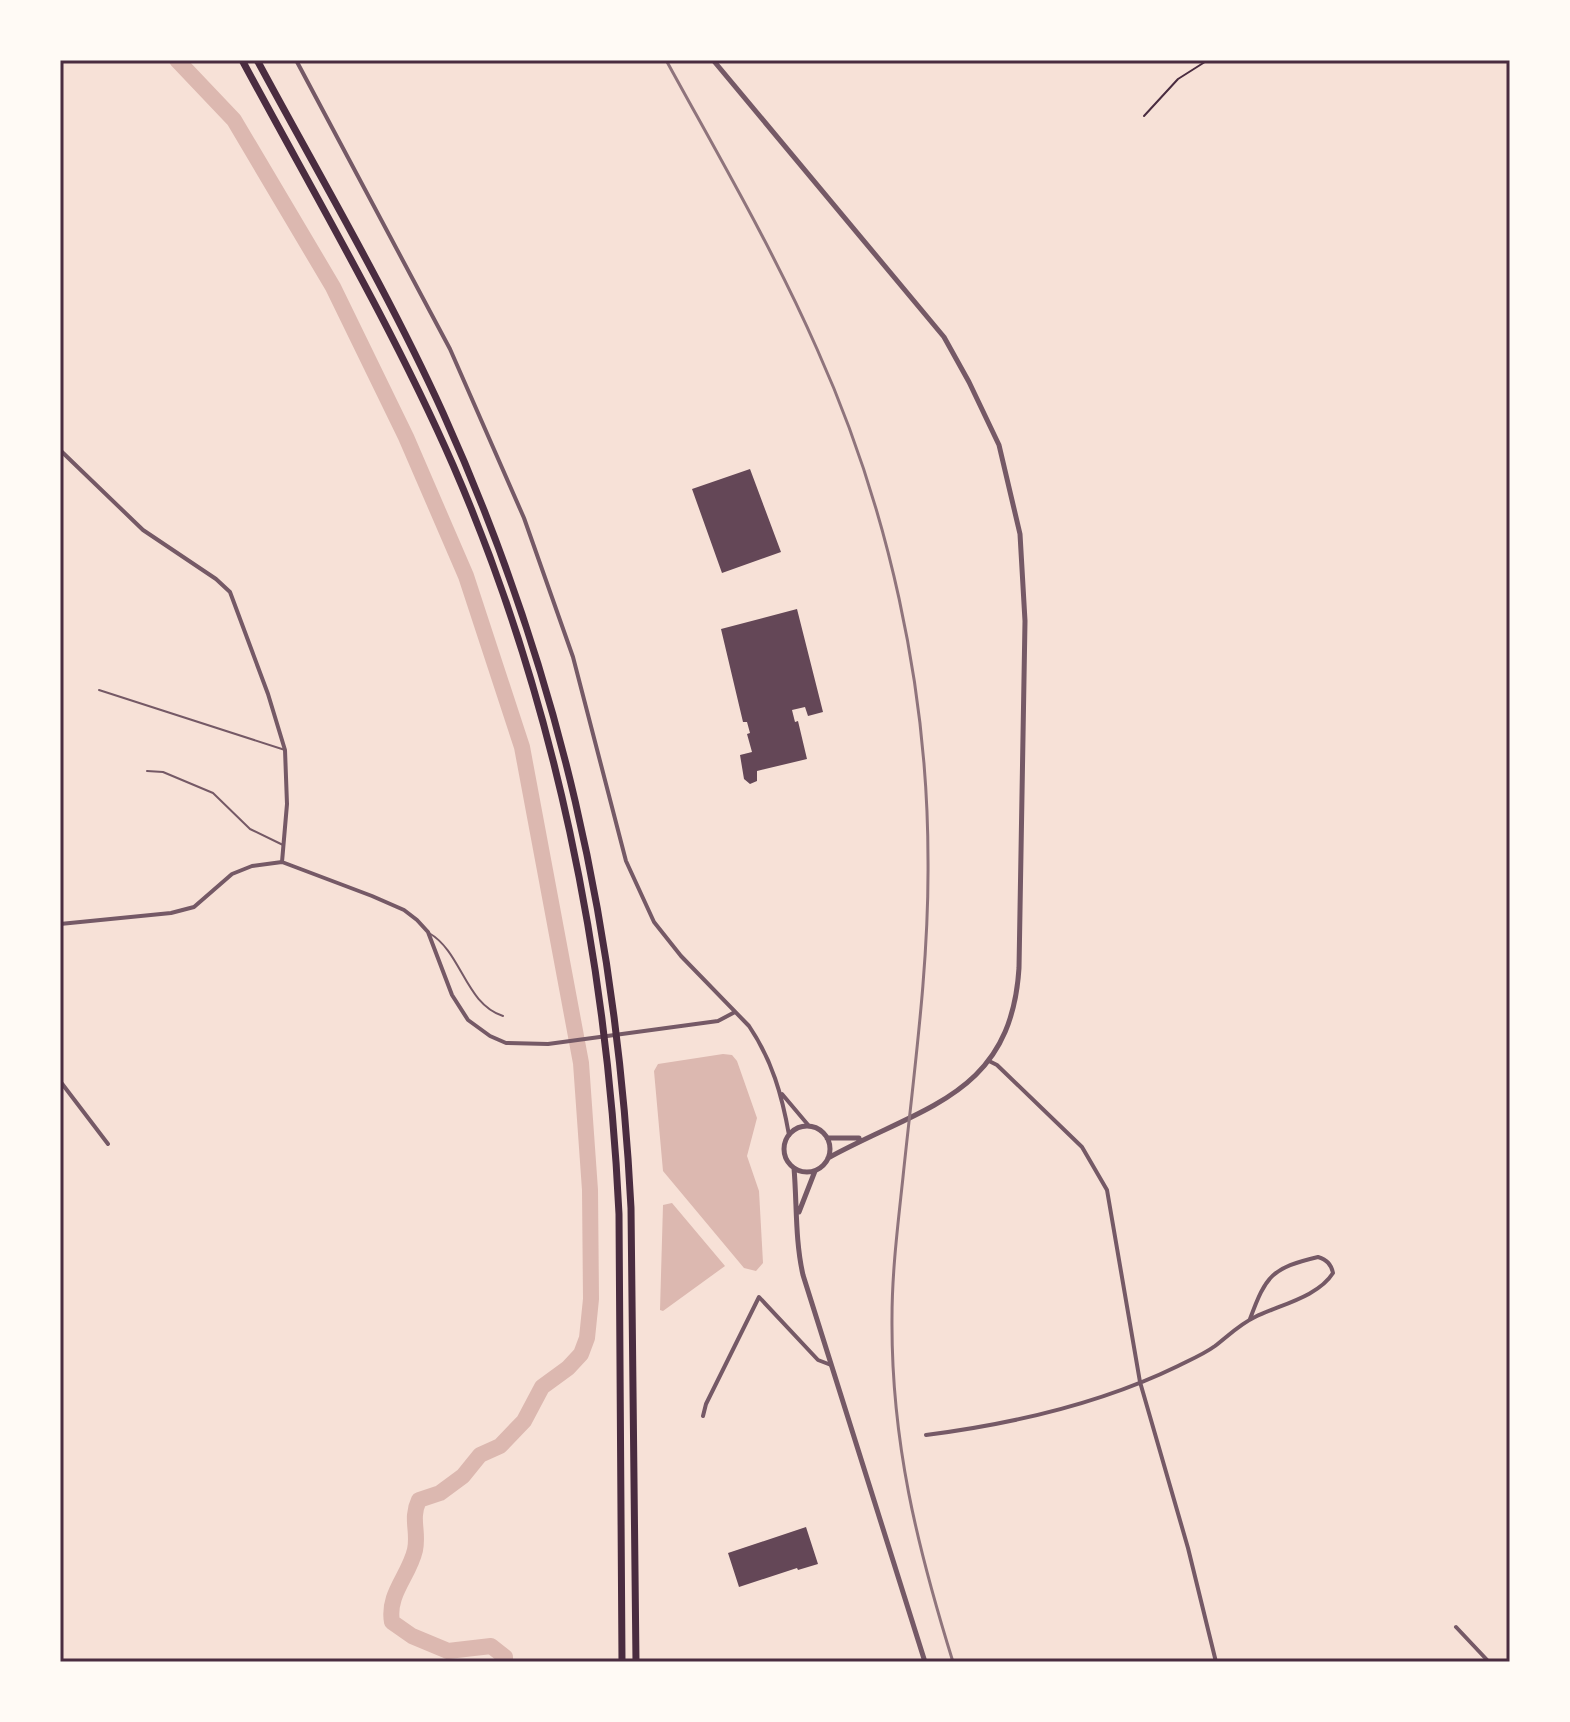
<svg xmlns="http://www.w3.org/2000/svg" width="1570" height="1722" font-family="Quicksand,sans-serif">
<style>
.water{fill:#dcb8b0}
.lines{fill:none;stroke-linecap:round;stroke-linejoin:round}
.river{stroke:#dcb8b0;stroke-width:16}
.building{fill:#644757}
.path{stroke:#4a2c40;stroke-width:2}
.service{stroke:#755966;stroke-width:2}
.minor{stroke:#755966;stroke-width:4}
.tertiary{stroke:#755966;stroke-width:5}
.motorway{stroke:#4a2c40;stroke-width:7}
.rail{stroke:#8f747c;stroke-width:3}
.neatline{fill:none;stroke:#4a2c40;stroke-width:3}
</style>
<rect width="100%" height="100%" fill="#f7e1d7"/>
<!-- water -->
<path class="water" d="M723,1054L732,1055L737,1061L757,1118L747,1156L759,1191L763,1263L756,1271L744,1268L663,1171L654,1071L658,1064Z
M672,1203L725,1266L663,1311L660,1310L663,1205Z"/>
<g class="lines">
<!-- river -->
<path class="river" d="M177,60L234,120L333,287L406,437L466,576L522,747L581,1063L590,1190L591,1299L587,1338L581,1354L568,1368L542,1387L524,1421L500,1446L480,1455L463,1476L440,1493L419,1500C410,1519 419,1531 415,1550C409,1576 387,1594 392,1622L412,1636L448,1651L491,1646L505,1657V1662"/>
</g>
<!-- building -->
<path class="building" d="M750,469L781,552L722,573L692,489Z
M797,609L823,712L808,716L805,707L792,710L795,722L798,721L807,759L757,771V781L750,784L744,779L740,755L752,752L747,734L750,733L747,722H743L721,629Z
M806,1527L818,1564L798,1570L797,1568L739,1587L728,1553Z"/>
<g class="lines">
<!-- path -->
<path class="path" d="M1144,116L1178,79L1208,60"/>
<!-- service -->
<path class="service" d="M99,690L285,750
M147,771L163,772L213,793L250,829L283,845
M429,933C462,952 465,1004 503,1016"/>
<!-- minor -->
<path class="minor" d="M296,60L450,349L524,518L573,657L626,861L654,922L681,956L749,1026C772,1060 782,1095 789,1135
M60,450L143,530L216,579L230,592L268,694L285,750L287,804L282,862
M60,924L171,913L194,907L232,874L252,866L282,862L372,896L404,910L417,920L428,932L452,995L468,1020L490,1036L506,1043L548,1044L718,1021L735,1012
M989,1061L997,1065L1082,1147L1107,1190L1140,1382L1188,1548L1216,1662
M60,1081L108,1144
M782,1094L809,1126
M703,1416L706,1404L759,1297L818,1360L831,1365
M926,1435C1012,1424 1100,1404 1178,1366C1190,1360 1204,1354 1215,1346C1228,1336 1240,1324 1255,1317C1279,1305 1318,1297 1333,1273C1331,1264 1327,1260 1318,1257C1272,1268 1266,1275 1250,1319
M1456,1627L1489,1662"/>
<!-- tertiary -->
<path class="tertiary" d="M713,60L944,337L969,382L999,445L1020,534L1025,621L1019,968C1011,1096 922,1106 828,1158
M784 1149a23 23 0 1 1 46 0a23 23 0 1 1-46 0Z
M827,1138H859
M794,1168C797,1204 795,1240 803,1275L925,1662
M799,1212L815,1171"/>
<!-- motorway -->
<path class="motorway" d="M242,60C314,194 392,326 453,465C555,700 607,958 619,1214L622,1662
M257,60C320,177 388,292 443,413C559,670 617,927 631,1208L636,1662"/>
<!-- rail -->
<path class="rail" d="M666,60C718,155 773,249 817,349C888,507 928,687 928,860C929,966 914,1071 903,1177C898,1224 892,1271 892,1318C891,1441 917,1546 953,1662"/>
</g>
<!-- border -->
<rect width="1570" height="1722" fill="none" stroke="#fffaf5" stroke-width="124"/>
<rect x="62" y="62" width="1446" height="1598" class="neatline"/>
</svg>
